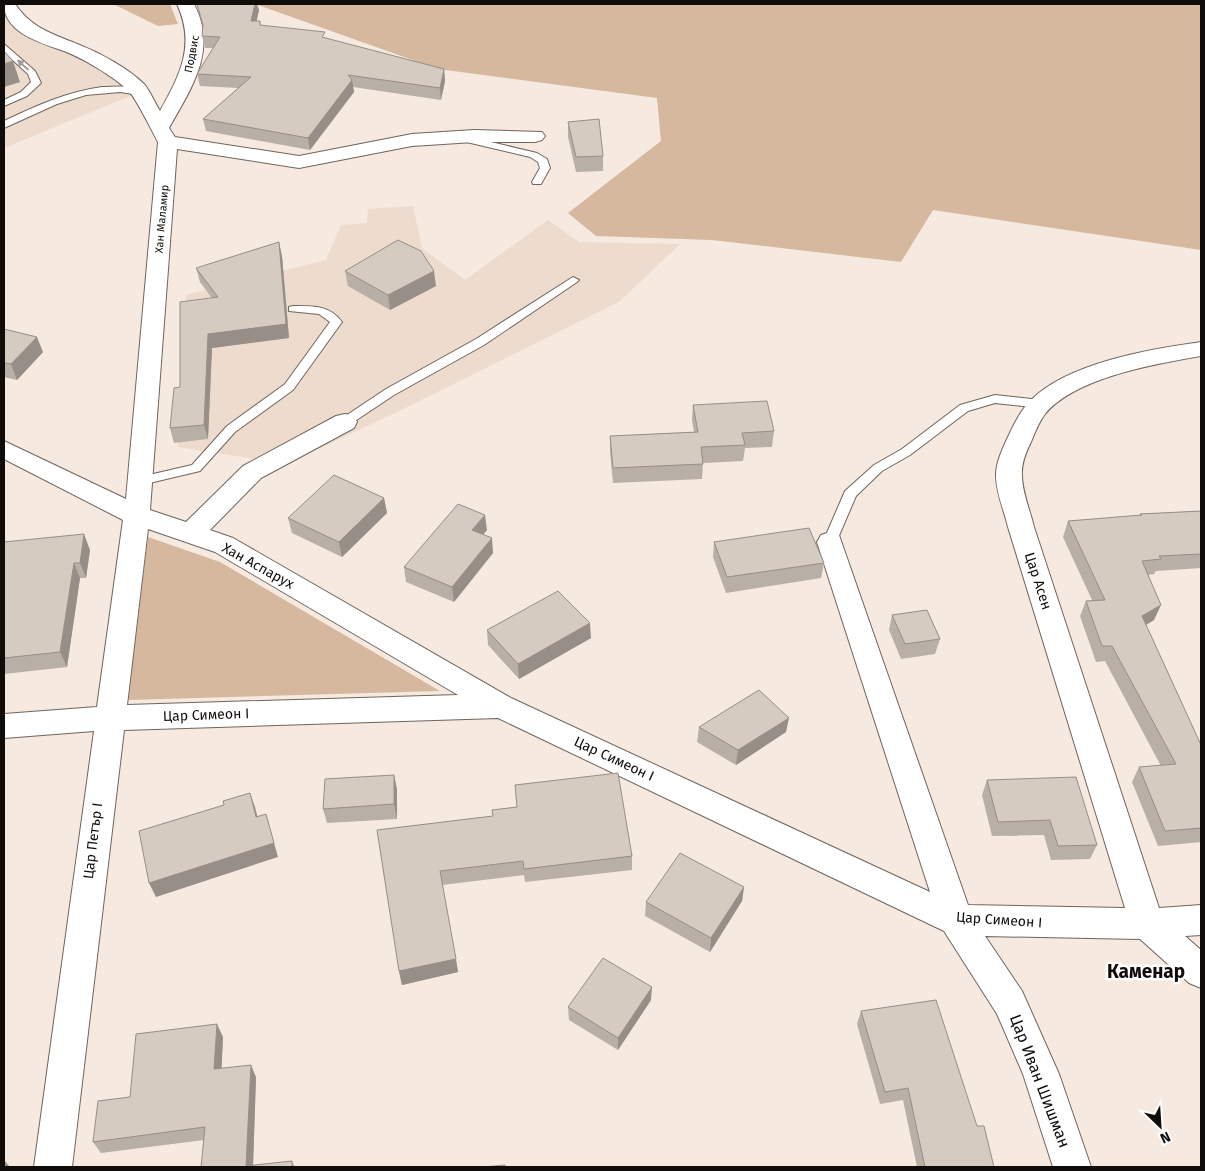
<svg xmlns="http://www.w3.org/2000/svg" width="1205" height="1171" font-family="'Fira Sans',sans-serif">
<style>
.built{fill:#eddccd}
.green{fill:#d6b89f}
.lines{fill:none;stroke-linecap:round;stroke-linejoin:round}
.service-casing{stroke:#6f655c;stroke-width:2}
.minor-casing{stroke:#6f655c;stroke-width:2}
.service{fill:#fff;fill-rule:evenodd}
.minor{fill:#fff;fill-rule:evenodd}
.wall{fill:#b8afa6}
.shaded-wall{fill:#968e87}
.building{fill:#d6cbc1;stroke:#968e87}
.oneway{fill:#9f9e9d}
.labels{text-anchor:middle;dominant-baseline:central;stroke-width:5;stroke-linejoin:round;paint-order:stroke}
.far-street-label{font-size:11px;fill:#100c09;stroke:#fff}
.street-label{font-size:14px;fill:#100c09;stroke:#fff}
.near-street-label{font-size:16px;fill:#100c09;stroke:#fff}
.near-quarter-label{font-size:19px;font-weight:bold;fill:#100c09;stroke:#fff}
</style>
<rect width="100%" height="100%" fill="#f5e9e0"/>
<!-- built -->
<path class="built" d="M4,4L15,17L77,50L140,92L4,148Z
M413,206L422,248L465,280L548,220L579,242L680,244L619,302L395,413L286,464L178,447L186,295L326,260L341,225L367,223L368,209Z"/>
<!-- green -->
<path class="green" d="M113,4H170L178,24L158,26Z
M255,4H1201V250L933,210L901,262L712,240L596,236L568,213L661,141L657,98L438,69Z
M148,537L220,562L440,691L128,700Z"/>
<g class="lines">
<defs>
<path id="service" d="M4,44L35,71L41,83L27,96L4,106V100L21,92L31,82L28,74L4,52Z
M102,87C115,87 135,84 145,92L140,95L120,92L86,95L57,104L4,128V121C36,106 66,92 102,87Z
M461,135L537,153L547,159L550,168L541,184H533L532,182L540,168L538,162L530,157L458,140V136Z
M573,277L579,280L577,282L484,345L394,395L349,425H341L339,422L341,419L386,389L476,339Z
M293,306C312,306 330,305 342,322L293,390L235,432L200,471L141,485L136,484L135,481L136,478L192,465L227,426L285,384L330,322L319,314L289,311V307Z
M995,395L1040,400L1046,404L1040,408L995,403L968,411L910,455L882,471L856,496L835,545H825L823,542L845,491L874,465L902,449L960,405Z"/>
<path id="minor" d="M4,4H15C33,30 54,34 82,46C102,54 129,69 144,84C150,91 155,103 160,111C180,75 196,45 177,4H194C218,50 192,87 169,128L175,137L299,156L412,134L474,130L542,132L545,136L542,140L535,142H474L412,146L299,168L177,149L150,510L186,522L243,466L336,416L345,414L354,416L357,422L354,428L261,478L210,530L233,538L511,698L930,892L817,542L821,535L830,532L839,535L968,905L1125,908L1008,527C1004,510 996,493 996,475C996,463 1002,450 1007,439C1013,426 1020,411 1031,400C1068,363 1150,349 1201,342V356C1156,364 1076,377 1045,414C1039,422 1035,432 1031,442C1026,452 1021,464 1022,475C1022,492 1030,510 1034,527L1159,908L1201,905V935L1185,936L1201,950V988L1189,983L1140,939L985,936L1022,991L1059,1074L1091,1167H1053L1023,1074L997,1014L944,931L498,718L124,730L72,1167H34L94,731L4,738V714L97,707L123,520L4,459V441L126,499L158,142C152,131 136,98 128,90C112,76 89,62 69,53C46,44 4,35 4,4ZM148,529L215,552L458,695L127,705Z"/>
</defs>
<!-- service casing -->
<use href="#service" class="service-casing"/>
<!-- minor casing -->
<use href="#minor" class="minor-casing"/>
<!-- service -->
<use href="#service" class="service"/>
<!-- minor -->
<use href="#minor" class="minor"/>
</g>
<!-- wall -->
<path class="wall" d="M259,10L256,21H260L261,25L325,38L444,69L445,81L441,100L353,87L354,92L310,150L206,131L203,119L238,88L200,86L197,74L213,48H205L202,36Z
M568,122L603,156V171L576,172L568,137Z
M282,256L289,338L212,348L208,439L174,443L170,428L180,387L212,298L200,282L196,268Z
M345,271L436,286L390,310L348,286Z
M4,329L43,352L17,380L4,377Z
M693,405L774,431L772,447L745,448L743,461L703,463L702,479L613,483L610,451V436L694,432L692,420Z
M384,498L387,513L342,557L292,533L288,518Z
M1201,511V568L1156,571L1154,574L1148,575L1154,620L1146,625L1201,745V842L1158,846L1132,782L1139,767L1161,766L1105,661L1096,662L1080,616L1086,601L1092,600L1063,537L1068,521L1139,516L1140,514Z
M487,530L483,534L493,553L454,602L406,582L404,567Z
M4,542L90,550L86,578H80L67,667L4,674Z
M714,542L824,563L821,578L726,593L713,557Z
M892,615L940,639L935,654L901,659L889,630Z
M487,630L591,638L519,679L488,645Z
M699,727L786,732L736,765L697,742Z
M394,775L397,790V819L327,823L323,809Z
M987,780L1097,845L1090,859L1051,860L1044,835L992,836L982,795Z
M515,785L632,856V870L525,882L524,875L442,885L458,972L402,985L399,971L377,830L493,816L517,807Z
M744,887L742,901L710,952L645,916L646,902Z
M651,1000L618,1050L569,1020L568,1007Z
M861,1011L977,1126L994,1167H917L903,1100L880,1104L857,1024Z
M223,1037L221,1068L256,1077L253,1165L292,1161L295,1167H201L204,1140L101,1153L93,1142L130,1097Z"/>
<!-- shaded-wall -->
<path class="shaded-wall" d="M255,4H257L259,10L254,33L251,21Z
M13,61L20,82L4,87V64Z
M444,69L445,81L441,100L440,88Z
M352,80L354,92L310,150L308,138Z
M279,242L282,256L289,338L212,348L208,439L204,425L208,334Z
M434,271L436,286L390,310L388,295Z
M37,337L43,352L17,380L11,364Z
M384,498L387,513L342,557L339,542Z
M485,515L487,530L474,546L472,530Z
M84,534L90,550L86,578L80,563Z
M492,538L493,553L454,602L452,587Z
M74,563L80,578L67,667L60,652Z
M1161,605L1154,620L1135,631L1142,616Z
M590,623L591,638L519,679L518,664Z
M789,718L786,732L736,765L738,750Z
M394,775L397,790V819L394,804Z
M250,793L255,807L261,831L256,817Z
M266,814L278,857L156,897L149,883Z
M744,887L742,901L710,952L711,938Z
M456,959L458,972L402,985L399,971Z
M652,987L651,1000L618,1050V1038Z
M217,1024L223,1037L221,1082L214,1069Z
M251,1065L256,1077L253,1167L246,1166Z
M5,1161L10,1167H4Z"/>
<!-- building -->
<path class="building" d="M197,4H255L251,21H260V25L325,32L322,37L444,69L440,88L348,75L352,80L308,138L203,119L251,77L197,74L220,37L202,36L203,25Z
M4,51L13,61L4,64Z
M599,119L603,156L576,157L568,122Z
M398,240L421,251L434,271L388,295L345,271Z
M279,242L286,324L208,334L204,425L170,428L174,388L180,387V302L218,297L196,268Z
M4,329L37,337L11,364L4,363Z
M767,401L774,431L742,433L745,445L701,447L703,464L613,468L610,436L698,432L693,405Z
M334,475L384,498L339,542L288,518Z
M458,504L485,515L472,530L492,538L452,587L404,567Z
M1201,511V554L1159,556L1161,559L1142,561L1161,605L1142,616L1201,745V828L1165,831L1139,767L1176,764L1112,646H1102L1086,601L1105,600L1068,521L1142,515L1140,514Z
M809,528L824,563L727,577L714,542Z
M84,534L80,563H74L60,652L4,658V542Z
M558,591L590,623L518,664L487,630Z
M927,610L940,639L905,644L892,615Z
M759,690L789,718L738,750L699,727Z
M618,773L632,856L524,869L523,861L440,871L456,959L399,971L377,830L493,816L492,810L517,807L515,785Z
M394,775V804L323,809L325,779Z
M1076,777L1097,845L1058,846L1050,820L998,822L987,780Z
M250,793L256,817L266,814L274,843L149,883L139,831L224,805L223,801Z
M680,853L744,887L711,938L646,902Z
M603,958L652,987L618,1038L568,1007Z
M936,1000L977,1126H984L994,1167H925L908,1088L885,1092L861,1011Z
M217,1024L214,1069L251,1065L246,1166L292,1161V1167H201L205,1127L93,1142L98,1101L130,1097L136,1034Z
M505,1165V1167H483Z"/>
<!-- one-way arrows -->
<defs><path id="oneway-solid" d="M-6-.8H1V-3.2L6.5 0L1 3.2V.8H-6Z" transform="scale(1.25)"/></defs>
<use class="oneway" href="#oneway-solid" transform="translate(23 65) rotate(-138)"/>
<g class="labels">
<!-- far-street labels -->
<g class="far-street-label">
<text transform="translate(192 54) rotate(-79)">Подвис</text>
<text transform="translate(162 219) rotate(-85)">Хан Маламир</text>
</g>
<!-- street labels -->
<g class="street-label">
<text transform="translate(258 566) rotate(29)">Хан Аспарух</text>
<text transform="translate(1038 581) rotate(72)">Цар Асен</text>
<text transform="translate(206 715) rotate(-2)">Цар Симеон I</text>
<text transform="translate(614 759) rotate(25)">Цар Симеон I</text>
<text transform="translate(93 841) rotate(-83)">Цар Петър I</text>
<text transform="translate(999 920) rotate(4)">Цар Симеон I</text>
</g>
<!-- near-street labels -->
<g class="near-street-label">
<text transform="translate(1040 1081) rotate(69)">Цар Иван Шишман</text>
</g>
<!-- near-quarter labels -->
<g class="near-quarter-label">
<text x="1146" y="971">Каменар</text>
</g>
</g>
<!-- border -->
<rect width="1205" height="1171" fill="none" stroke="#100c09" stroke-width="10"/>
<!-- north arrow -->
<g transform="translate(1160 1126) rotate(155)" stroke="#ffffff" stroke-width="4" paint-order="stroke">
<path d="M0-4L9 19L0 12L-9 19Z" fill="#100c09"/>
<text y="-8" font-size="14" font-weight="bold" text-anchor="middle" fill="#100c09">N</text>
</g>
</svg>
